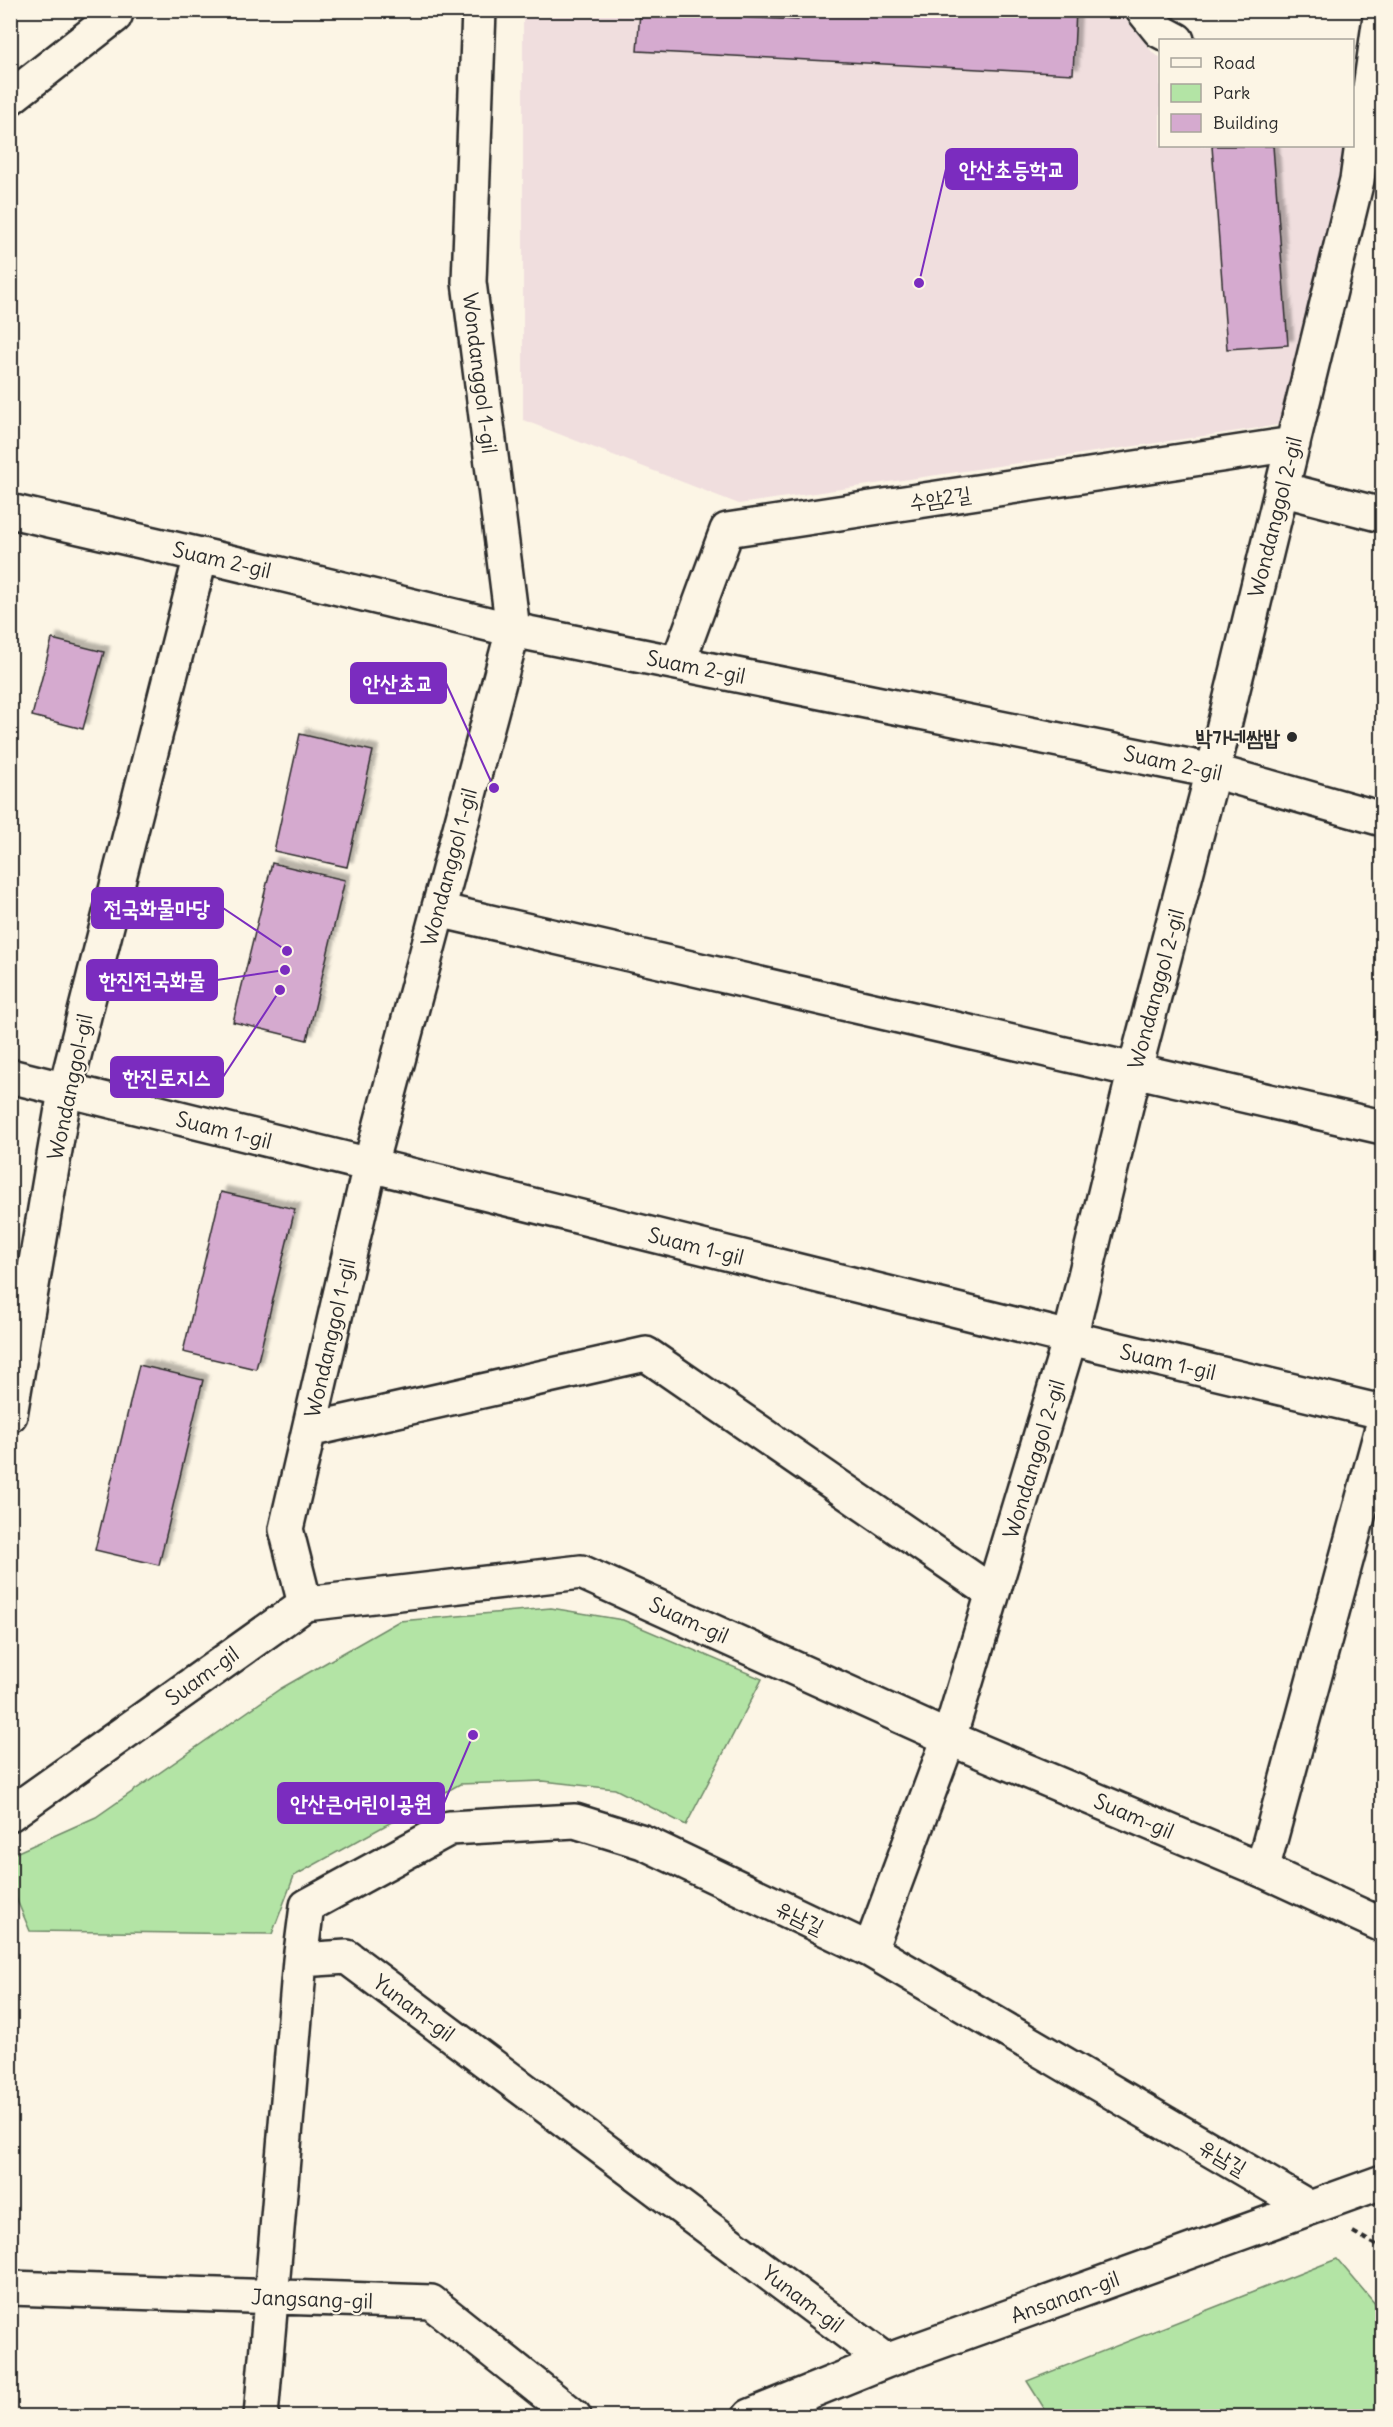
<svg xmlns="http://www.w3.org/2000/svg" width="1393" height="2427" font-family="Delius,'Poor Story',sans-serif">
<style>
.built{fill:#f0dede}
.green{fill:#b3e4a5;stroke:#6f8868;stroke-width:1.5}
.building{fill:#d5aacf;stroke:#2b2b2b;stroke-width:1.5;filter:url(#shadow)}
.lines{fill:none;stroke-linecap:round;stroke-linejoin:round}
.street-casing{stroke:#2b2b2b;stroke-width:38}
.secondary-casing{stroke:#2b2b2b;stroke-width:38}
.path{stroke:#2b2b2b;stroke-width:4;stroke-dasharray:6 4.5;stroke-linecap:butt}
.street{stroke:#fcf5e5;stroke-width:33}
.secondary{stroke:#fcf5e5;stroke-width:33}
.poi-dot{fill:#2b2b2b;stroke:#fcf5e5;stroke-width:2}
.labels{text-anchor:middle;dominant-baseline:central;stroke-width:4.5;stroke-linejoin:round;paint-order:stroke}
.street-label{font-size:21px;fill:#2b2b2b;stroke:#fcf5e5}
.poi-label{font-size:21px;font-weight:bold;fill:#2b2b2b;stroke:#fcf5e5;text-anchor:end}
.leader{fill:none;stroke:#7b2cbf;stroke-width:2}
.callout-dot{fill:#7b2cbf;stroke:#fcf5e5;stroke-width:2}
.callout{fill:#7b2cbf;stroke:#7b2cbf;stroke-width:2}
.callout-label{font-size:22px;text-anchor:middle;font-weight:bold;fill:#fff}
</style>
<defs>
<filter id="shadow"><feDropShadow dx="5.5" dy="-5.5" stdDeviation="1.5" flood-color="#0004"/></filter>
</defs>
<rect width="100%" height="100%" fill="#fcf5e5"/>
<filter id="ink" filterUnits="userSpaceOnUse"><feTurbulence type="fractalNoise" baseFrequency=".0167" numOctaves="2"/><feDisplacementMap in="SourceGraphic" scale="12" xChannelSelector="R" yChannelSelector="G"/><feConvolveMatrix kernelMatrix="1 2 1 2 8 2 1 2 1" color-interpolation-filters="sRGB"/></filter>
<g filter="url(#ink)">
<!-- built -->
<path class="built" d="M523,11H1119L1154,54L1160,57V146H1346L1285,424L739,504L523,420Z"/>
<!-- green -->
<path class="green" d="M551,1608L623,1620L762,1679L686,1825L615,1789L543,1781L460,1784L294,1876L272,1934L30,1931L11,1886V1855L96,1817L280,1689L399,1621Z
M1337,2259L1382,2312V2416H1049L1027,2381Z"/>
<!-- building -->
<path class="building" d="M799,10H1076L1073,74L637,51L640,12L798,20Z
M1212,146H1273L1288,345L1227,349Z
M52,639L104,652L83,729L32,716Z
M300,734L373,751L347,867L274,851Z
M272,863L345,880L307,1040L233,1022Z
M221,1192L295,1209L256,1369L183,1352Z
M139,1365L203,1380L159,1565L95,1550Z"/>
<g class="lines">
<defs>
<path id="street" d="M1143,10L1160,31L1177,40
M10,98L115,16L117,10
M1281,489L1382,515
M10,511L201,555L513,630L1213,771L1382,819
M678,663L727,530L1293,444
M438,910L1382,1127
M10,1076L1070,1338L1382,1412
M10,1415L65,1091L201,555
M309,1430L646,1354L993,1593
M305,1604L286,1529L370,1165L513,630L469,282L479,10
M1262,1870L1382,1428
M870,1950L949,1738L1070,1338L1135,1069L1213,771L1357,180L1381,10
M300,1960L307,1906L450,1828L575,1821L643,1842L870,1950L1310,2208
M10,2288L431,2302L574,2416
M261,2416L300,1960L347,1957L886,2361
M750,2416L886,2361L1382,2182"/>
<path id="secondary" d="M10,1814L305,1604L581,1572L949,1738L1262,1870L1382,1925"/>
</defs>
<!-- street casing -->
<use href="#street" class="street-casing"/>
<!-- secondary casing -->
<use href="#secondary" class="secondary-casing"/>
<!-- path -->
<path class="path" d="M1353,2232L1382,2248"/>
<!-- street -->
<use href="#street" class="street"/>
<!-- secondary -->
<use href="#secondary" class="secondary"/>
</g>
</g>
<!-- markers -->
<circle class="poi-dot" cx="1292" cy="737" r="6"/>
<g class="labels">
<!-- street labels -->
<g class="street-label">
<text transform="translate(480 373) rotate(83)">Wondanggol 1-gil</text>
<text transform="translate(940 498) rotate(-9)">수암2길</text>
<text transform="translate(1275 517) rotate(-76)">Wondanggol 2-gil</text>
<text transform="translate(222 560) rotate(13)">Suam 2-gil</text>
<text transform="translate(696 667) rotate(11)">Suam 2-gil</text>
<text transform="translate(1173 763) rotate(12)">Suam 2-gil</text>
<text transform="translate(449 867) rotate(-75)">Wondanggol 1-gil</text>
<text transform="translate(1156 989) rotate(-75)">Wondanggol 2-gil</text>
<text transform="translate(70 1087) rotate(-78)">Wondanggol-gil</text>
<text transform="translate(224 1130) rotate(14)">Suam 1-gil</text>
<text transform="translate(696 1246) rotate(14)">Suam 1-gil</text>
<text transform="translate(330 1338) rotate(-77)">Wondanggol 1-gil</text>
<text transform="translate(1168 1362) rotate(13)">Suam 1-gil</text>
<text transform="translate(1034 1459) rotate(-73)">Wondanggol 2-gil</text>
<text transform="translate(689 1620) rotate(24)">Suam-gil</text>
<text transform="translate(202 1676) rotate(-36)">Suam-gil</text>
<text transform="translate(1134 1816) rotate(23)">Suam-gil</text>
<text transform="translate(800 1917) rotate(26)">유남길</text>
<text transform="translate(414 2008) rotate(37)">Yunam-gil</text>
<text transform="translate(1223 2157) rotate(30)">유남길</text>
<text transform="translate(1065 2297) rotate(-20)">Ansanan-gil</text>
<text transform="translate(312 2299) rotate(2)">Jangsang-gil</text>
<text transform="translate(803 2299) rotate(37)">Yunam-gil</text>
</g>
<!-- poi labels -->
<g class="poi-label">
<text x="1280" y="737">박가네쌈밥</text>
</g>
</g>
<!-- callouts -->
<path class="leader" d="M919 283L946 169M494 788L446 683M287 951L223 908M285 970L217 980M280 990L223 1077M473 1735L444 1803"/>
<g class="callout-dot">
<circle cx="919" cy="283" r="6"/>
<circle cx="494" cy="788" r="6"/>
<circle cx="287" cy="951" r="6"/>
<circle cx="285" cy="970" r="6"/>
<circle cx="280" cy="990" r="6"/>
<circle cx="473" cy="1735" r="6"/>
</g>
<g class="callout">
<rect x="946" y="149" width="131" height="40" rx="6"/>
<rect x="351" y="663" width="95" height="40" rx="6"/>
<rect x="92" y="888" width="131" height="40" rx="6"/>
<rect x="87" y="960" width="130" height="40" rx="6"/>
<rect x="111" y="1057" width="112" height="40" rx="6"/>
<rect x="278" y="1783" width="166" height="40" rx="6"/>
</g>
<g class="callout-label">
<text x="1012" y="177">안산초등학교</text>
<text x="398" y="691">안산초교</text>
<text x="157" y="916">전국화물마당</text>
<text x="152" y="988">한진전국화물</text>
<text x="167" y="1085">한진로지스</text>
<text x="361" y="1811">안산큰어린이공원</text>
</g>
<!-- margin -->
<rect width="1393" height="2427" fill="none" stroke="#fcf5e5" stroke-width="36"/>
<rect x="18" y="18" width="1357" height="2391" fill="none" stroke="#2b2b2b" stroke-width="2" filter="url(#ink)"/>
<!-- legend -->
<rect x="1159" y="39" width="195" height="108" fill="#fcf5e5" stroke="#a8a49b" stroke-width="1.5"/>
<rect x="1171" y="58" width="30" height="9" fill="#fcf5e5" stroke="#a8a49b" stroke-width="1.5"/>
<text x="1213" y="69" font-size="18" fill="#2b2b2b">Road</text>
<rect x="1171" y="84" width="30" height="18" fill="#b3e4a5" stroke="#a8a49b" stroke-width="1.5"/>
<text x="1213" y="99" font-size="18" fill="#2b2b2b">Park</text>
<rect x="1171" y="114" width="30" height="18" fill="#d5aacf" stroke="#a8a49b" stroke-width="1.5"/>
<text x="1213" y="129" font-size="18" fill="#2b2b2b">Building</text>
</svg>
